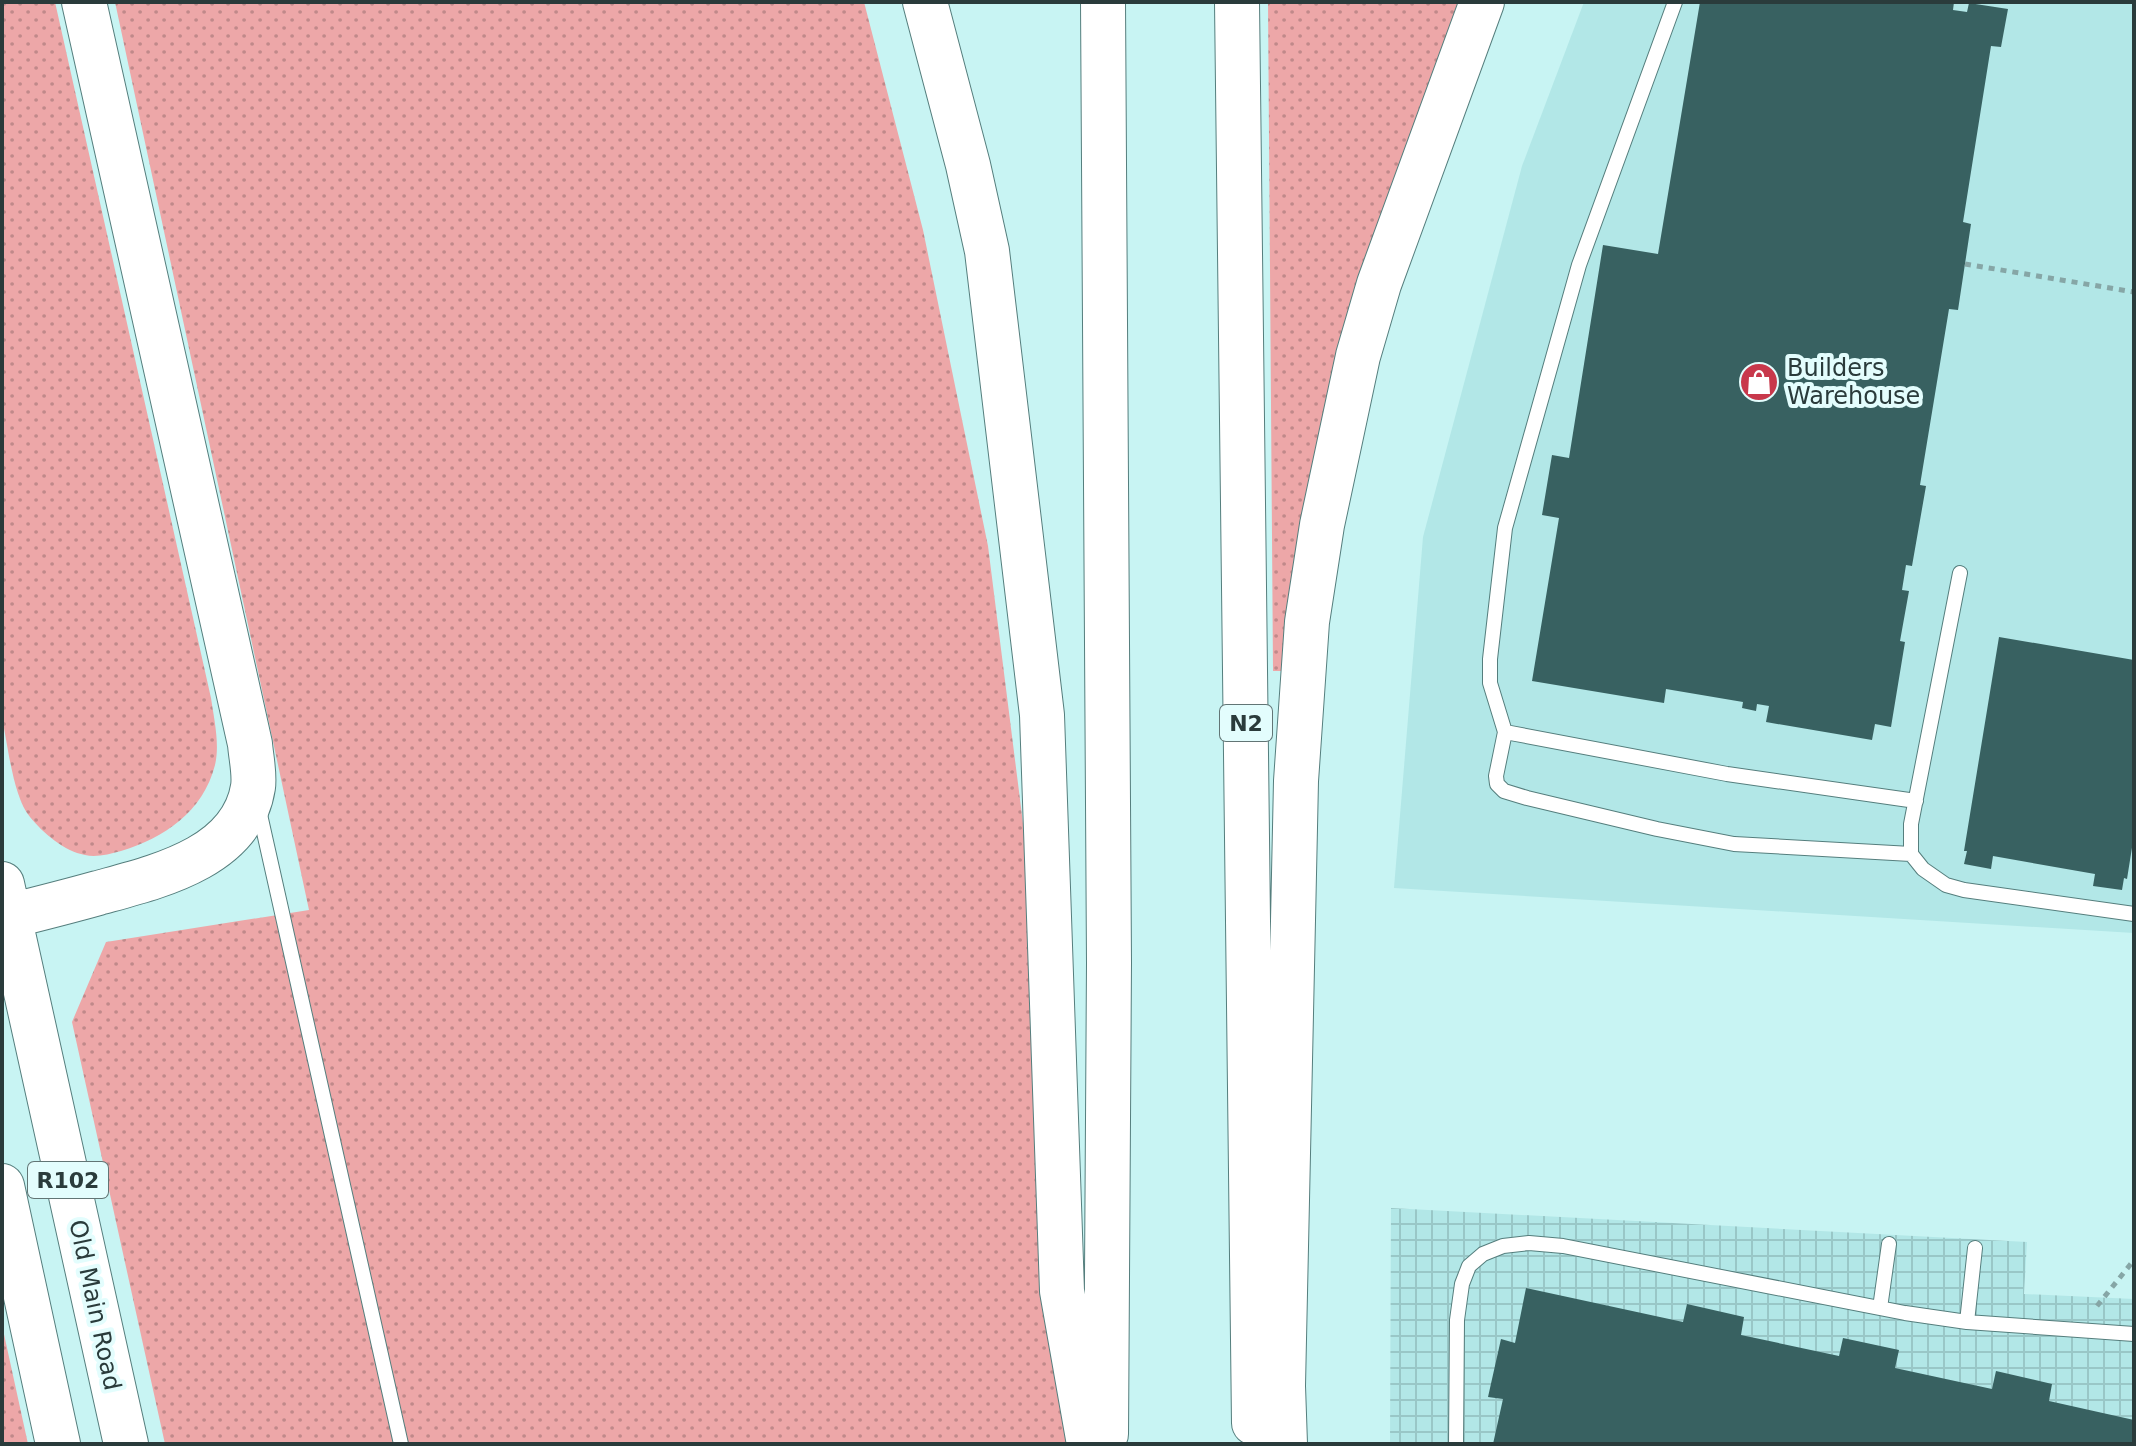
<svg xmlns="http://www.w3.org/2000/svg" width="2136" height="1446" font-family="'DejaVu Sans',sans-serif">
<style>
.built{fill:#b2e7e7}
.industrial{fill:url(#industrial-grid)}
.grass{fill:url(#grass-dots)}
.building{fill:#386161}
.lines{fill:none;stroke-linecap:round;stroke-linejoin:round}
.lane-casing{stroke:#557e7d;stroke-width:16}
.primary-casing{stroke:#557e7d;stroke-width:46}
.highway-casing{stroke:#557e7d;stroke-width:46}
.path{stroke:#86a6a6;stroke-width:5;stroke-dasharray:6 6;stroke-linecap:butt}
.lane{stroke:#fff;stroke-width:14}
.primary{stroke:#fff;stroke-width:44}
.highway{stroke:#fff;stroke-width:44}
.labels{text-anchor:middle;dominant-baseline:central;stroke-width:8;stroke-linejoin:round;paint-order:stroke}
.shield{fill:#e3fdfd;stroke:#627575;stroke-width:2}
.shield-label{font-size:22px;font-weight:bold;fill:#2a3b3b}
.poi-label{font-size:24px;fill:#2a3b3b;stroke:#e3fdfd;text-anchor:start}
.street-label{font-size:24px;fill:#2a3b3b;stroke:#e3fdfd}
</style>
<defs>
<pattern id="industrial-grid" width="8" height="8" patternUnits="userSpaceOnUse" patternTransform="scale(2)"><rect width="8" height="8" fill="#b2e7e7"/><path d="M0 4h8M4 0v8" fill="none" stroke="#99c7c7"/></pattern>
<pattern id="grass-dots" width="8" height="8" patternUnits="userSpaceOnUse" patternTransform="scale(2)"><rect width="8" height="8" fill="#eda7a8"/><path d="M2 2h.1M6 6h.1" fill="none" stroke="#c0898a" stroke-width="1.8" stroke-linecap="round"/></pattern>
</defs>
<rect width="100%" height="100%" fill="#c8f4f3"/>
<!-- built -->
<path class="built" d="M1584,2H2134V933L1394,888L1423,537L1522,166Z"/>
<!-- industrial -->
<path class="industrial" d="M1391,1208L2027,1242L2024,1294L2134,1299V1444H1390Z"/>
<!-- grass -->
<path class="grass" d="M2,2H55L211,698C214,719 220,744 215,765C203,812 164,838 121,851C109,854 96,858 85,855C64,851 43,833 30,817C13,797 8,745 2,718Z
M115,2H864L923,230L988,546L1026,847L1066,1444H165L72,1022L106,942L309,910Z
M1268,2H1460L1285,671H1273Z
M2,1325L28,1444H2Z"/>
<!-- building -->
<path class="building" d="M1700,2H1954L1953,10L1967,12L1969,3L2008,9L2001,47L1991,46L1963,222L1971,224L1958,310L1949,309L1920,485L1926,486L1912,566L1906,565L1902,590L1909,591L1900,641L1905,642L1891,727L1875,724L1872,740L1766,722L1769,706L1757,704L1756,711L1742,708L1743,702L1666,689L1664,703L1532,681L1559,518L1542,515L1552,455L1569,458L1603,245L1658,254Z
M1999,637L2134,660V835L2127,879L2124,878L2122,890L2093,886L2095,874L1993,856L1991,869L1964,864L1967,851H1964Z
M1526,1288L1683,1322L1687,1304L1744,1317L1741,1335L1839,1356L1843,1338L1899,1350L1895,1368L1992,1389L1996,1371L2052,1384L2049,1401L2134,1420V1444H1493L1503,1399L1488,1397L1501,1339L1515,1343Z"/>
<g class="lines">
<defs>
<path id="lane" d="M1675,2L1579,265L1505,528L1490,659V683L1505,732L1496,776L1497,784L1504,791L1527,798L1657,829L1734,844L1911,854
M1960,573L1911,824V854L1923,869L1946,885L1964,890L2134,914
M1505,732L1727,774L1916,801
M259,810L401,1444
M1880,1308L1889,1244
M1967,1322L1975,1248
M1456,1444L1457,1320L1462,1284L1469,1266L1483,1254L1503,1246L1529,1243L1563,1246L1905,1313L1967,1322L2134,1334"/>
<path id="primary" d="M2,884L126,1444
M2,918C34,910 66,902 98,893C156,877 242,858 253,787C255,774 251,757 250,744L84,2
M2,1186L58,1444"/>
<path id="highway" d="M925,2L968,165L987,251L1042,715L1062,1291L1089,1444
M1103,2L1109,963L1106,1434
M1237,2L1254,1423
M1285,1444L1283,1386L1296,781L1307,622L1322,525L1358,356L1379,284L1482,2"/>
</defs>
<!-- lane casing -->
<use href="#lane" class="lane-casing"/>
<!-- primary casing -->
<use href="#primary" class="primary-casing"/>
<!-- highway casing -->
<use href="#highway" class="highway-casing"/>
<!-- path -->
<path class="path" d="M1965,264L2134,292
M2097,1306L2134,1260"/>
<!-- lane -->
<use href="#lane" class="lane"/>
<!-- primary -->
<use href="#primary" class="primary"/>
<!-- highway -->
<use href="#highway" class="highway"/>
</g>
<!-- icons -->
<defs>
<symbol id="shop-disc" viewBox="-11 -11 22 22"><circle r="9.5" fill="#c8384b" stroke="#e3fdfd"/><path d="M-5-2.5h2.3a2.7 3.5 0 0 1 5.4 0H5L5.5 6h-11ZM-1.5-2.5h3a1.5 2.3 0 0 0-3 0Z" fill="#fff"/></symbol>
</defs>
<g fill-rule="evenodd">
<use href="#shop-disc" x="1737" y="360" width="44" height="44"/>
</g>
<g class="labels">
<!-- shield labels -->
<g class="shield">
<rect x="1220" y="705" width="52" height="36" rx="6"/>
<rect x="28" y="1162" width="80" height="36" rx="6"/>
</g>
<g class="shield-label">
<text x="1246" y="723">N2</text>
<text x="68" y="1180">R102</text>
</g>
<!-- poi labels -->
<g class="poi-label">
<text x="1787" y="368">Builders<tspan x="1787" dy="28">Warehouse</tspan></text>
</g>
<!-- street labels -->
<g class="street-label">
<text transform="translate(95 1305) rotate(78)">Old Main Road</text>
</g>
</g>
<!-- border -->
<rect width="2136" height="1446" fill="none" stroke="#2a3b3b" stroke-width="8"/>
</svg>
